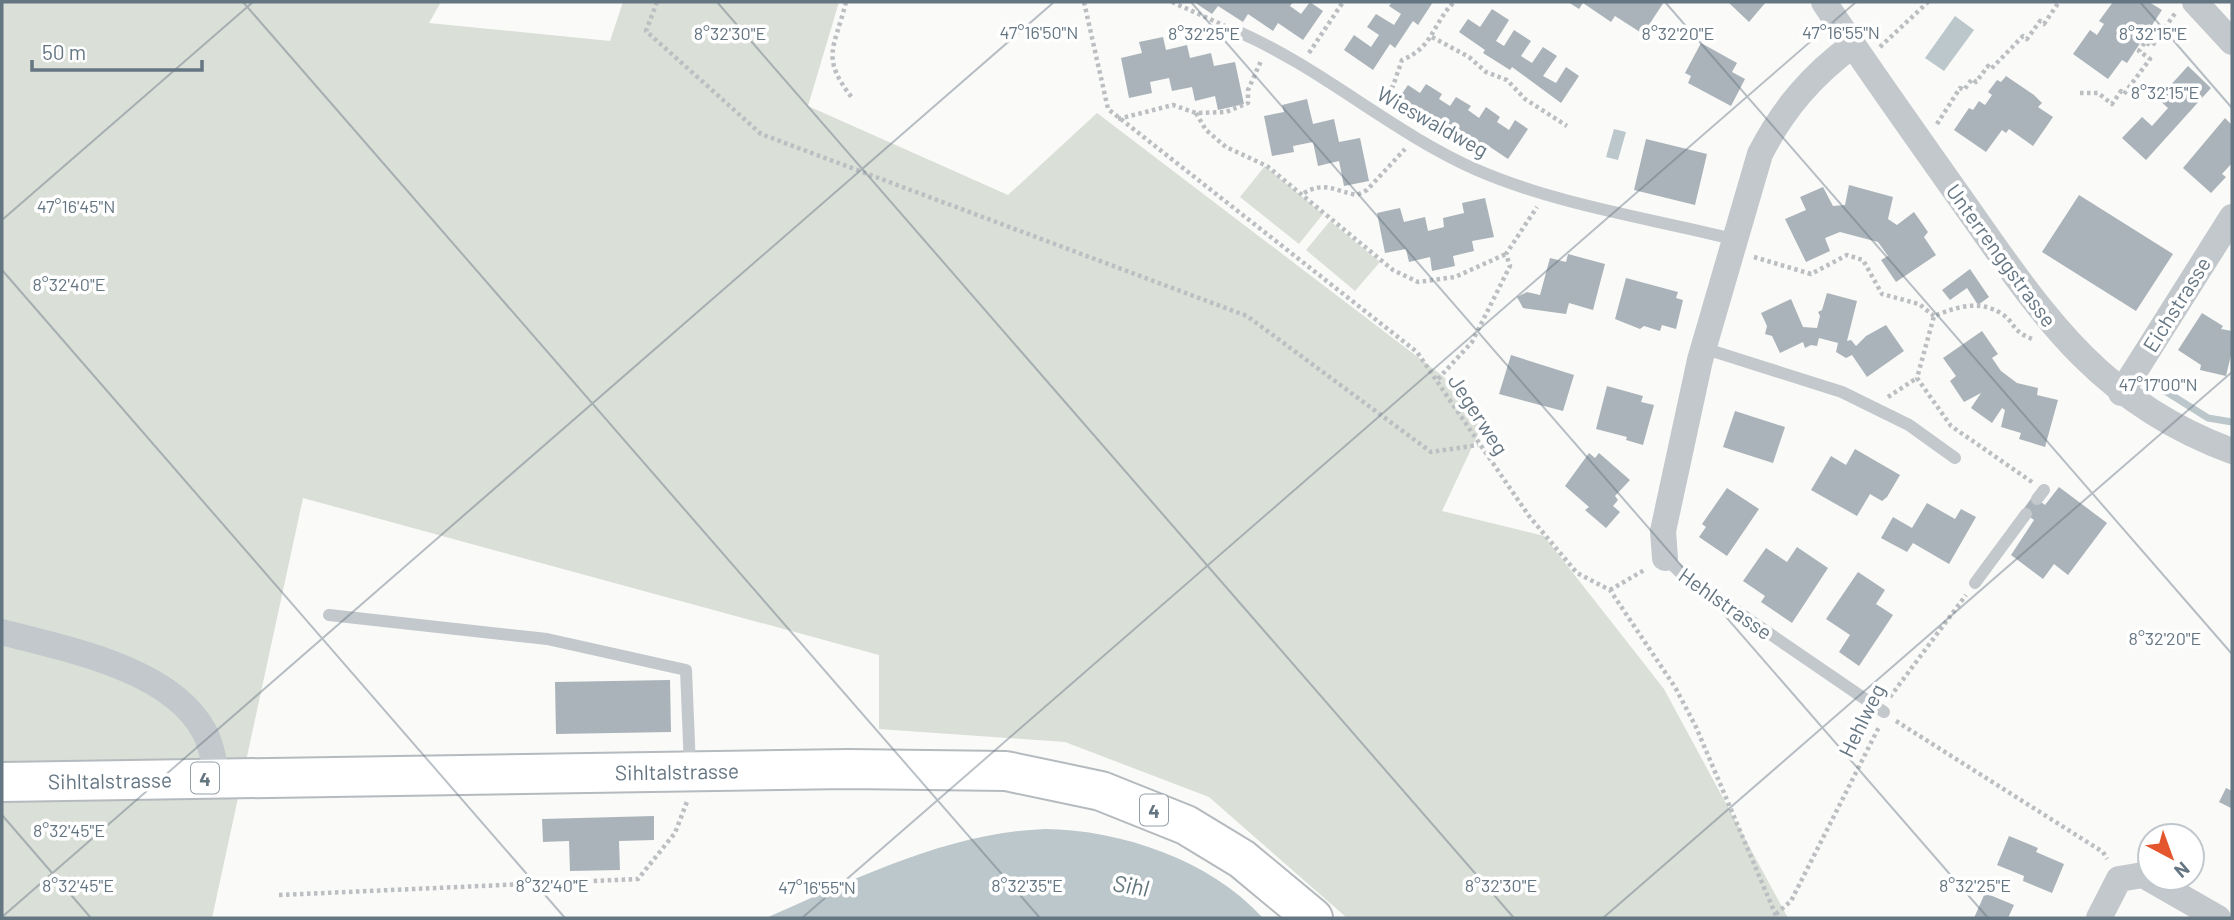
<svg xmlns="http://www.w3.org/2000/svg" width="2234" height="920" font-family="Barlow,sans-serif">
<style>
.green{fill:#dadfd7}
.water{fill:#bbc7cb}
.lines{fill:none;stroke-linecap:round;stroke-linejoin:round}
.stream{stroke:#bbc7cb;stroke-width:7}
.building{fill:#aab3b9}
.primary-casing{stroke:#b5babe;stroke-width:42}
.path{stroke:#bbbfc2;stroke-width:4.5;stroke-dasharray:3.5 3.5;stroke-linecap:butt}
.service{stroke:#c3c8cc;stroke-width:12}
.minor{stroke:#c3c8cc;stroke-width:26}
.primary{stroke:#fff;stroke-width:38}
.ticks{fill:none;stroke:#657683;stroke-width:2;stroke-opacity:0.45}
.labels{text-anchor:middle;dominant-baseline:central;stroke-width:7;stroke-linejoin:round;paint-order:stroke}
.shield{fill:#fff;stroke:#939fa8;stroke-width:2}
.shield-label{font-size:19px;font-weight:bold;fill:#657683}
.street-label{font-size:21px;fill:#657683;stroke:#fff}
.water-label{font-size:23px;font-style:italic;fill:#60757c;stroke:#fff}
.ticks-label{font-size:18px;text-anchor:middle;fill:#657683;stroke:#fff;stroke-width:7;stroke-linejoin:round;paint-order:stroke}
</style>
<rect width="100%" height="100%" fill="#fafaf8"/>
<!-- green -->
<path class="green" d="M2,2H441L429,23L610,41L623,2H839L808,106L1008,195L1097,113L1444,377L1481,428L1442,511L1544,536L1664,689L1788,918H1347L1209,797L1065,742L879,729V655L303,498L212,918H2Z
M1265,166L1323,214L1299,244L1240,197Z
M1330,221L1380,262L1355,291L1306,250Z"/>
<!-- water -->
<path class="water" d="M1955,16L1974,30L1944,71L1925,58Z
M1614,129L1626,132L1618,160L1606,157Z
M1045,829C1122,830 1210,860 1263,918H766C856,879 946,833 1045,829Z"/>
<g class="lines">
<!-- stream -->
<path class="stream" d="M2165,391L2208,418L2232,422"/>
</g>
<!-- building -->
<path class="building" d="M1194,2H1293L1290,6L1301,14L1310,2L1323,11L1303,40L1278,23L1273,31L1248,14L1243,22L1218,6L1212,14Z
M1392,2H1433L1418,25L1413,21L1395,48L1390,44L1373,70L1344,50L1354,35L1371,47L1379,35L1367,27L1376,14L1394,25L1401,14L1389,6Z
M1568,2H1664L1643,34L1615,16L1611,22L1583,3L1579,9Z
M1728,2H1766L1749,22Z
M2113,2H2149L2162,10L2127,63L2122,60L2108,79L2073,54L2090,30L2097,35L2104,24L2099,21Z
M1492,9L1509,20L1496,41L1504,46L1514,30L1531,41L1521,56L1532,63L1543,47L1557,56L1543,76L1556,83L1566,67L1579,76L1561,103L1512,67L1510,70L1483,53L1485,50L1459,32L1468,19L1480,27Z
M1163,37L1166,50L1187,45L1190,58L1211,53L1214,66L1235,62L1244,104L1218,110L1215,96L1195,101L1192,87L1172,91L1169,78L1150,82L1152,93L1129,98L1121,58L1142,53L1139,42Z
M1701,43L1737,63L1732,72L1745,79L1731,106L1688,83L1691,76L1685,73Z
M2188,66L2211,88L2146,160L2122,138L2142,117L2152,126L2168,108L2158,99Z
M2006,76L2034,95L2042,103L2038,107L2053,117L2033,146L2009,129L2006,133L2002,130L1986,152L1954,130L1969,108L1973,110L1979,101L1985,105L1992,95L1988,92L1997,80L2001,82Z
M1426,84L1442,94L1439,99L1450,106L1456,97L1471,106L1468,110L1479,118L1486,107L1500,117L1497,122L1509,130L1515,120L1528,129L1508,159L1484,143L1480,149L1455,133L1451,138L1425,121L1421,127L1392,108L1408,85L1420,93Z
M1307,99L1313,124L1334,119L1339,142L1360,138L1369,181L1344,186L1339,161L1318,166L1313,142L1293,146L1294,152L1272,156L1264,116L1284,112L1282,105Z
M2225,118L2232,125V163L2222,174L2226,177L2211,193L2183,168Z
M1646,139L1707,154L1695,205L1634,190Z
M1849,185L1893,197L1888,219L1897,225L1914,212L1928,232L1924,237L1936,255L1896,282L1881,260L1888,256L1878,242L1840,232L1825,238L1830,251L1806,262L1785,219L1806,210L1800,197L1823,187L1833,206L1845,205Z
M2079,195L2173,254L2136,311L2042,252Z
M1485,198L1494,237L1472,241L1474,251L1453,256L1455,266L1432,271L1430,257L1409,262L1406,249L1385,253L1377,213L1400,208L1404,222L1425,217L1428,231L1444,227L1443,218L1464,213L1462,203Z
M1568,254L1605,264L1593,310L1569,303L1566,314L1523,308L1517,297L1527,292L1540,295L1550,258L1566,262Z
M1970,269L1989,297L1978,305L1967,288L1950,300L1942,290Z
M1626,278L1678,292L1676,298L1683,300L1676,329L1662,325L1660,331L1644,326L1640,329L1615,319Z
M1827,293L1857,301L1847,341L1851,340L1856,346L1866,336L1886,325L1904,351L1867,377L1852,355L1846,358L1836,352L1838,343L1819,338L1817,346L1811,345L1805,348L1803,342L1780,353L1772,336L1765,334L1767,326L1761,313L1791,299L1803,327L1817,328L1820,316L1818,312L1822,310Z
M2202,313L2223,326L2221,329L2232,331V351L2226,376L2200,370L2201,365L2178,350Z
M1982,331L1998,354L1992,358L2001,371L2017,383L2038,388L2037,395L2058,400L2045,447L2019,439L2021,433L2001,427L2005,410L2002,408L1992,423L1971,408L1981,393L1964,402L1950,381L1956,376L1943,358Z
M1511,355L1574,375L1563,411L1499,394Z
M1607,386L1643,396L1641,402L1654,405L1643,445L1626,440L1627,437L1596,429Z
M1735,411L1785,427L1773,463L1723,447Z
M1855,449L1900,475L1887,497L1882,501L1870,494L1857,516L1811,490L1831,456L1846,465Z
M1589,453L1595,458L1599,453L1630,480L1615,496L1618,500L1613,506L1620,512L1606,528L1585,510L1589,507L1565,486Z
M2059,487L2107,523L2068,575L2054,564L2043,579L2011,555L2034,520L2022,511L2033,496L2045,505Z
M1727,488L1759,509L1727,556L1699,537L1706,527L1702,524Z
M1927,503L1955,519L1961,509L1976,517L1949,564L1913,543L1907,552L1881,538L1893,517L1912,528Z
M1797,547L1828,568L1792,623L1761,602L1765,596L1743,581L1766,548L1787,562Z
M1858,572L1885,590L1876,604L1893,615L1859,666L1839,652L1850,635L1826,619Z
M670,680L671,732L556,734L555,682Z
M2226,788L2232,791L2231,808L2219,802Z
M654,816V840L619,841L620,870L570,871L569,841L543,842L542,819Z
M2009,836L2038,848L2036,852L2064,864L2052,893L2023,881L2024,876L1997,865Z
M1985,893L2014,905L2008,918H1974Z"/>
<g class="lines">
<defs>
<path id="primary" d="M2,782L849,769L1006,771L1101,791L1186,825L1242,859L1313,918"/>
</defs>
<!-- primary casing -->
<use href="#primary" class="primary-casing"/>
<!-- path -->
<path class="path" d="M657,2L646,31L761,134L1247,316L1431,452L1478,445
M846,2C834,50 820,57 853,99
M1084,2L1108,109L1417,352L1529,516L1577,573L1610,590L1675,687L1696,727L1777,918
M1172,2L1225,26
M1432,37L1469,57L1486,72L1507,80L1525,99L1567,126
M1880,47L1928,2
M1309,53L1343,2
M2080,93H2098L2112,104L2121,91L2124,94L2150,59L2139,51L2145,42L2152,46L2176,12
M1382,99L1393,86L1402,60C1434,47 1432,24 1454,2
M1196,113L1206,130L1226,147L1267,166L1393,270L1418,282L1455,277L1506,254
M1118,119L1173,105L1196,113L1226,112L1248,103V90L1261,61
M1937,124L1960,88L1964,90L1972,79L1976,82L1988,66L1991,69L2023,36L2027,39L2040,21L2044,24L2059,2
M1304,193C1324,181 1336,191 1357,195L1367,190L1405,149
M1754,257L1811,274L1847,255L1863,260L1882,294L1919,304L1934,316
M1438,379L1472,342L1510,266L1506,254L1537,207
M1888,397L1917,378
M2032,482L1951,426L1917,378L1934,316C1957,307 1979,299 2002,314C2017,324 2010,331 2035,340
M1610,590L1646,569
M1890,697L1966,595
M1896,721L2103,852L2107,859
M279,895L638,879L675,833L688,799
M1776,914L1791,901L1880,725"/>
<!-- service -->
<path class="service" d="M1239,32C1323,69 1393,133 1477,170C1558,205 1648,218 1733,239
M1703,348L1842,392L1909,425L1955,458
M2037,499L2044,490
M1665,558L1681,573L1884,712
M1975,583L2026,514
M329,615L547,639L686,670L690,767"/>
<!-- minor -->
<path class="minor" d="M1824,2C1867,67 1913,131 1958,195C2038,308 2095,401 2232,451
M2195,2L2232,42
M2121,393L2232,217
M1665,558L1663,531L1700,360L1760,154C1783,109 1812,75 1853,45
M2,632C65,649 170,668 204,731C212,746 214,762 216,778
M2099,918L2119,879L2143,875L2218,918"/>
<!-- primary -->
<use href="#primary" class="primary"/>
</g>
<!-- ticks -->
<path class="ticks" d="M243,2L1040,918M717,2L1514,918M1191,2L1988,918M1665,2L2232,654M2140,2L2232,108M2,220L253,2M2,270L565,918M2,815L91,918M2,917L1054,2M802,918L1856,2M1603,918L2232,372"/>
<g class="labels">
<!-- shield labels -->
<g class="shield">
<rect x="191" y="762.5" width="28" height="31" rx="5"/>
<rect x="1140" y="794.5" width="28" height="31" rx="5"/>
</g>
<g class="shield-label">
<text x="205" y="778">4</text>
<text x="1154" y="810">4</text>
</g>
<!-- street labels -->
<g class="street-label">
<text transform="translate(1433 121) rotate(29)">Wieswaldweg</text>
<text transform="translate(2002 255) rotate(54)">Unterrenggstrasse</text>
<text transform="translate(2176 304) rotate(-58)">Eichstrasse</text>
<text transform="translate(1479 414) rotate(57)">Jegerweg</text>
<text transform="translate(1726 603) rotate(35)">Hehlstrasse</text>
<text transform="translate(1861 720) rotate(-64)">Hehlweg</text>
<text transform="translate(677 771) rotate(-1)">Sihltalstrasse</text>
<text transform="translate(110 780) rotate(-1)">Sihltalstrasse</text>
</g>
<!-- water labels -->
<g class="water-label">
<text transform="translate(1131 885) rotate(9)">Sihl</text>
</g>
</g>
<g class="ticks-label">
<text x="1039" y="39">47°16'50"N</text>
<text x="1841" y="39">47°16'55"N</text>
<text x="2153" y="40">8°32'15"E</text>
<text x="730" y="40">8°32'30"E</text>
<text x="1204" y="40">8°32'25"E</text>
<text x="1678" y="40">8°32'20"E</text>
<text x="2165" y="99">8°32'15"E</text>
<text x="76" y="213">47°16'45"N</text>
<text x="69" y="291">8°32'40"E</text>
<text x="2158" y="391">47°17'00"N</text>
<text x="2165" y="645">8°32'20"E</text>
<text x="69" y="837">8°32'45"E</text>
<text x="78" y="892">8°32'45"E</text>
<text x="552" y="892">8°32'40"E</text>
<text x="1027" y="892">8°32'35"E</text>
<text x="1501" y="892">8°32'30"E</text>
<text x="1975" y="892">8°32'25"E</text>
<text x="817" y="894">47°16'55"N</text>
</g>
<!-- border -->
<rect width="2234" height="920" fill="none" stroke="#657683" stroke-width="7"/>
<!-- north arrow -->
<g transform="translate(2171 857) rotate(139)"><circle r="33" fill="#ffffff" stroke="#c1c8cd" stroke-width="2"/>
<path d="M0-5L12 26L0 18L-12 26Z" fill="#e4572e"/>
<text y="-10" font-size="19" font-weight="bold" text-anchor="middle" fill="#657683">N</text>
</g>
<!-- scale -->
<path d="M32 60v10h170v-10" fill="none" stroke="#657683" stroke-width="3.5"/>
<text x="42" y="60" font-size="21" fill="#657683" stroke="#ffffff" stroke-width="5" paint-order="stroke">50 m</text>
</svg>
